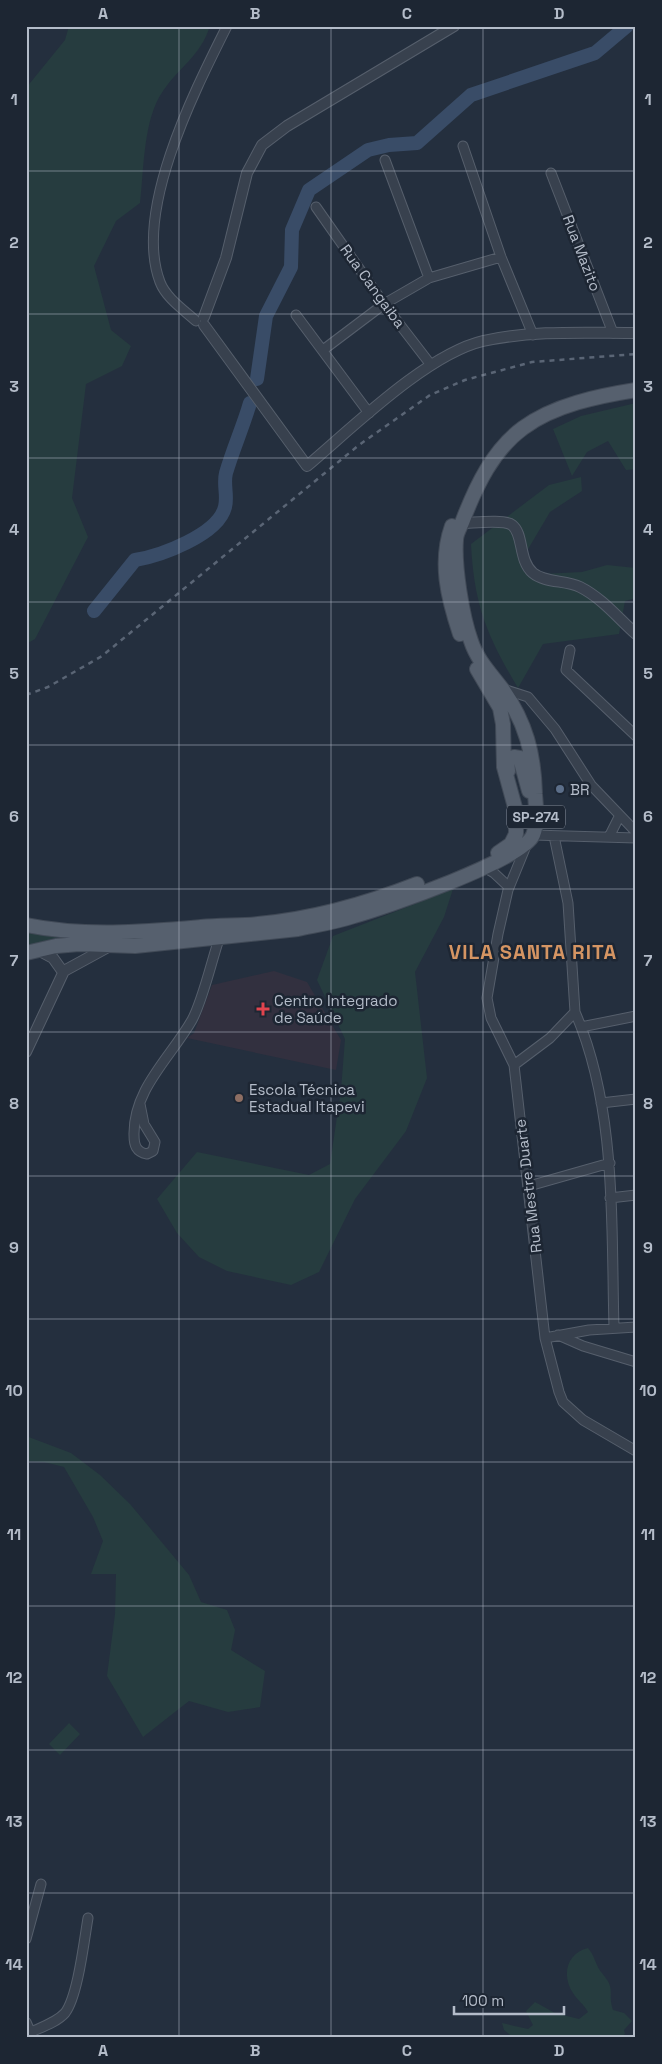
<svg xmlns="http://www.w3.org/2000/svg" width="662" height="2064" font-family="'Space Grotesk',sans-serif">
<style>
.medical{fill:#32303f}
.green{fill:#263c3f}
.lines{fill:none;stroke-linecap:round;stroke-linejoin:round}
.river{stroke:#394c67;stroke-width:14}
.minor-casing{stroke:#565f6c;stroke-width:11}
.tertiary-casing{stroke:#565f6c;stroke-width:12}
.primary-casing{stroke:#414a57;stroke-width:16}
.minor{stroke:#38414e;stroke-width:9}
.tertiary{stroke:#38414e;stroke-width:10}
.primary{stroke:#56606e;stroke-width:14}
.rail{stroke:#5a6575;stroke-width:2.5;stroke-dasharray:5 5;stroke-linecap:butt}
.grid{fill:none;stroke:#b4bcc9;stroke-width:1;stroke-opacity:0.55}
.service-dot{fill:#5c6f8a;stroke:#1d2633;stroke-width:2}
.health-dot{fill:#e0444e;stroke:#1d2633;stroke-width:2}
.education-dot{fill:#8d6e63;stroke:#1d2633;stroke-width:2}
.labels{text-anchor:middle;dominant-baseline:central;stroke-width:5;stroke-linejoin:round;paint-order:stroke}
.shield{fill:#1d2633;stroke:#878f9c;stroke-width:1}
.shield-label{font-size:14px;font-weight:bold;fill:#b4bcc9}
.street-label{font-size:15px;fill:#b4bcc9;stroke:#1d2633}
.poi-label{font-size:15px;fill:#b4bcc9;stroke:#1d2633;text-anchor:start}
.district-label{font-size:20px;font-weight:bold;letter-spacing:1px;fill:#d59563;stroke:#1d2633}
.neatline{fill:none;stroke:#b4bcc9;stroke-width:2}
.grid-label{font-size:16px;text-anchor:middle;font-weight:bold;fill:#b4bcc9}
</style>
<rect width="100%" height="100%" fill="#242f3e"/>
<!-- medical -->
<path class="medical" d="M274,971L307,982L341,1040L336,1070L187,1038L194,1033L212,985Z"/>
<!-- green -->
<path class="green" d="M69,26H210C200,57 179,67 163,91C143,119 144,170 140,203L116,221L94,266L111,330L131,346L122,366L86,384L72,498L88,537L35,639L26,644V88L65,40Z
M636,403V469L626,470L608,441L587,452L572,476L553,429L581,416Z
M581,477L582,491L550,512L524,556L541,574L582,572L607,565L636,568V598L625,601L619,634L543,644L518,688C487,636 474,605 471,544L549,485Z
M453,889L444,917L415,972L427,1078L406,1131L355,1199L319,1272L291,1285L227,1271L199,1257L177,1233L157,1199L197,1152L309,1175L330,1164L341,1090L345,1039L317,980L333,936Z
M26,931L59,937L26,946Z
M26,1436L71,1453L100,1475L130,1504L189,1575L201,1602L227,1610L235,1630L231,1650L265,1671L260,1707L228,1712L189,1701L143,1737L107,1676L115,1614L116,1574H91L103,1541L93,1517L64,1467L44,1462L26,1461Z
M69,1723L80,1734L60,1755L49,1744Z
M588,1948C594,1955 595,1962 599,1969C603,1975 608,1979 610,1986C612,1994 609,1999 613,2010L624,2013L632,2021L624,2030L625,2034L619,2038H514L504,2030L502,2023L528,2029L533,2025L526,2011L535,2002L555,2013L579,2019L588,2012C584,2004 577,2000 573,1993C561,1975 567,1953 588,1948Z"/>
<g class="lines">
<!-- river -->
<path class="river" d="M257,379L266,316L291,267L292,230L309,190L368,150L389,145L417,143L471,95L595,53L627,26
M94,611L135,560C160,556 218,535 225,507C228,496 223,484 226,473C233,449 243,427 250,403"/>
<defs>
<path id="minor" d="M463,146L501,257L533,335
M385,160L429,278
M551,173L613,333
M316,207L384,304L431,365
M296,315L369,413
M196,321C184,310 166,298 160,282C133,211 195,90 227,26
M323,350L384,304L429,278L501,257
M570,650L566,670L636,736
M503,689L528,697L555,729L591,785L636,832
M533,835L636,838
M554,836L568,903L575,1012C617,1108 611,1224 614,1327
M609,837L619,817
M526,846L508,890L498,934L487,998L491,1018L514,1065L545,1338L559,1392L563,1402L583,1420L636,1451
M484,867L494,873L509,887
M581,1027L636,1016
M514,1065L550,1038L575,1012
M601,1103L636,1099
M140,1104L144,1124L155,1142L153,1151L147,1154C136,1152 134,1145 134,1135C133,1089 171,1057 192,1020C203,1000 212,959 220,936
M529,1186L610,1163
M610,1198L636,1195
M558,1335L583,1346L636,1362
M545,1338L589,1330L636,1327
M26,1939L41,1884
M26,2022L33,2038
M31,2032C42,2027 57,2022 65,2013C78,1996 84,1941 88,1918"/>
<path id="tertiary" d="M204,317L226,258L247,173L262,145L287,126L454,26
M204,325L307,466C352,428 427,354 483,341C532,330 586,333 636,333
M462,523C473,523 504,519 512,525C524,534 518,560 533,573C545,583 566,580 580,587C602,598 618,618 636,634
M38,950L53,958L63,972
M26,1052L64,971L108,947"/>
<path id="primary" d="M452,526C439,562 448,598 460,634
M477,669L500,708L503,724L504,767L516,811V834L511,844L498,853
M508,771L507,761L514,757L520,758L529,791
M26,925C85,937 142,932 201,927C220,925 239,926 258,924C313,919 366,904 417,884
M26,953L56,946L79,944L135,946L298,929C317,925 336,922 354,916C384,908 523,860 533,835C538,823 536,807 535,794C534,754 526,723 503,690C491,674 477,660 471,641C462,616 454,566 456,540C456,533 461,526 463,520C476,486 493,450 523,428C554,405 598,396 636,390"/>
</defs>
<!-- minor casing -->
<use href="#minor" class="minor-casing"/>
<!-- tertiary casing -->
<use href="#tertiary" class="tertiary-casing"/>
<!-- primary casing -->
<use href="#primary" class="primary-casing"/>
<!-- minor -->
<use href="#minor" class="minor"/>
<!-- tertiary -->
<use href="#tertiary" class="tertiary"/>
<!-- primary -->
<use href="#primary" class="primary"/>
<!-- rail -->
<path class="rail" d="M26,695L48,687L102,656L359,445L430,395L465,380L532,362L636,354"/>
</g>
<!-- grid -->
<path class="grid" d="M179,26V2038M331,26V2038M483,26V2038M26,171H636M26,314H636M26,458H636M26,602H636M26,745H636M26,889H636M26,1032H636M26,1176H636M26,1319H636M26,1462H636M26,1606H636M26,1750H636M26,1893H636"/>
<!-- markers -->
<circle class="service-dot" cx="560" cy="789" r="5"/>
<path class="health-dot" d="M260.5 1001.5h5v5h5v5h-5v5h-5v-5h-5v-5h5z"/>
<circle class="education-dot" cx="239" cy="1098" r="5"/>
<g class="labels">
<!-- shield labels -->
<rect class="shield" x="507" y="805.5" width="58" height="23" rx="4"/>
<g class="shield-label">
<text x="536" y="817">SP-274</text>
</g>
<!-- street labels -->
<g class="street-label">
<text transform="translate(582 253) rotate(69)">Rua Mazito</text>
<text transform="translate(373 286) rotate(54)">Rua Cangaiba</text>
<text transform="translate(528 1186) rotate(-97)">Rua Mestre Duarte</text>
</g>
<!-- poi labels -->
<g class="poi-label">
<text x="570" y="789">BR</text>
<text x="274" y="1000">Centro Integrado<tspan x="274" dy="17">de Saúde</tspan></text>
<text x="249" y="1089">Escola Técnica<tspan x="249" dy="17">Estadual Itapevi</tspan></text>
</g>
<!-- district labels -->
<g class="district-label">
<text x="533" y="952">VILA SANTA RITA</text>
</g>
</g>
<!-- border -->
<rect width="662" height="2064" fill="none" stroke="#1d2633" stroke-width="55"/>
<!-- scale -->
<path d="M454 2006v8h110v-8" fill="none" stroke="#b4bcc9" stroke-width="2.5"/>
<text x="462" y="2006" font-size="15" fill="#b4bcc9" stroke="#1d2633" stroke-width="4" paint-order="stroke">100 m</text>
<rect x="28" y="28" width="606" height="2008" class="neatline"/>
<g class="grid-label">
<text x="103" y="19">A</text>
<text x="255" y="19">B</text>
<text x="407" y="19">C</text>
<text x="559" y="19">D</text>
<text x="14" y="105">1</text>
<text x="648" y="105">1</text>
<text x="14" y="248">2</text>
<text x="648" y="248">2</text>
<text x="14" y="392">3</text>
<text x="648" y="392">3</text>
<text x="14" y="535">4</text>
<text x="648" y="535">4</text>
<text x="14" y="679">5</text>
<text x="648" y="679">5</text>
<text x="14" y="822">6</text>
<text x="648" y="822">6</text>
<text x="14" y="966">7</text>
<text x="648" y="966">7</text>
<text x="14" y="1109">8</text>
<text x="648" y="1109">8</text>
<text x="14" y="1253">9</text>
<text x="648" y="1253">9</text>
<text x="14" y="1396">10</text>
<text x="648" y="1396">10</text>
<text x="14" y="1540">11</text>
<text x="648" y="1540">11</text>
<text x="14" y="1683">12</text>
<text x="648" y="1683">12</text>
<text x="14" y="1827">13</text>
<text x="648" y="1827">13</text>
<text x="14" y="1970">14</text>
<text x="648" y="1970">14</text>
<text x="103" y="2056">A</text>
<text x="255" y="2056">B</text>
<text x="407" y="2056">C</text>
<text x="559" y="2056">D</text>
</g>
</svg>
